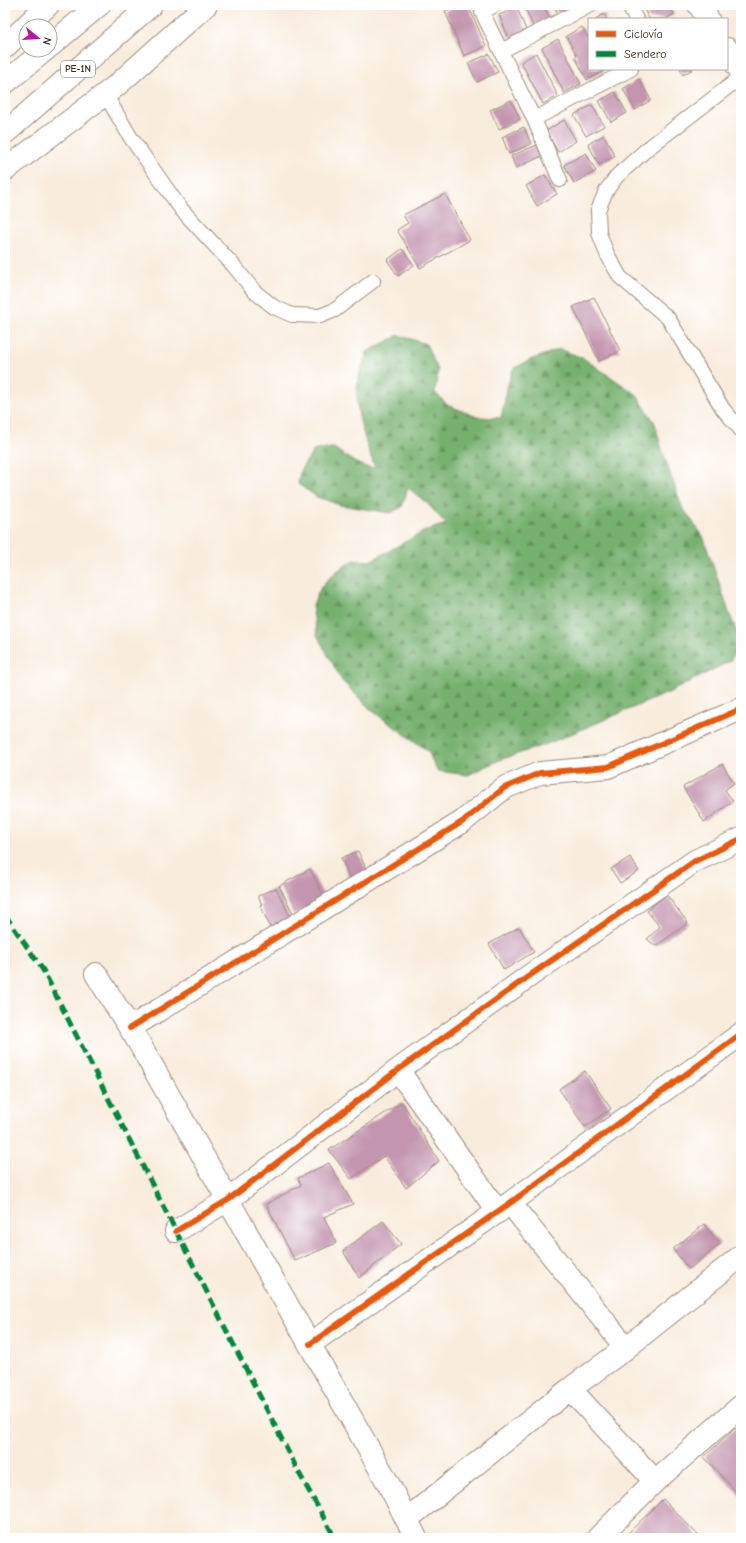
<svg xmlns="http://www.w3.org/2000/svg" width="746" height="1543" font-family="'Comic Neue',sans-serif">
<style>
.forest{fill:url(#forest-firs);stroke:#596e46}
.building{fill:#c395ae}
.lines{fill:none;stroke-linecap:round;stroke-linejoin:round}
.lane-casing{stroke:#9a8b7d;stroke-width:16}
.street-casing{stroke:#9a8b7d;stroke-width:24}
.highway-casing{stroke:#9a8b7d;stroke-width:24}
.lane{stroke:#fff;stroke-width:14}
.street{stroke:#fff;stroke-width:22}
.highway{stroke:#fff;stroke-width:22}
.quiet{stroke:#00873e;stroke-width:5;stroke-dasharray:10 5;stroke-linecap:butt}
.cycleway-casing{stroke:#fff;stroke-width:8}
.cycleway{stroke:#e8590c;stroke-width:6}
.labels{text-anchor:middle;dominant-baseline:central;stroke-width:3;stroke-linejoin:round;paint-order:stroke}
.shield{fill:#fff;stroke:#766a62;stroke-width:1}
.shield-label{font-size:10px;font-weight:bold;fill:#3b2a1e}
</style>
<defs>
<pattern id="forest-firs" width="22" height="20" patternUnits="userSpaceOnUse"><rect width="22" height="20" fill="#77b16f"/><path d="M5 1l3.5 6h-7zM16 11l3.5 6h-7z" fill="#63905b"/></pattern>
</defs>
<rect width="100%" height="100%" fill="#fff"/>
<filter id="ink" filterUnits="userSpaceOnUse"><feTurbulence type="fractalNoise" baseFrequency=".025" numOctaves="2"/><feDisplacementMap in="SourceGraphic" scale="8" xChannelSelector="R" yChannelSelector="G"/><feConvolveMatrix kernelMatrix="1 2 1 2 8 2 1 2 1" color-interpolation-filters="sRGB"/></filter>
<filter id="wash" filterUnits="userSpaceOnUse"><feTurbulence type="fractalNoise" baseFrequency=".012" numOctaves="4" result="noise"/><feDisplacementMap in="SourceGraphic" scale="16" xChannelSelector="R" yChannelSelector="G"/><feGaussianBlur stdDeviation="0.9" result="paint"/><feColorMatrix in="noise" values="0 0 0 0 0 0 0 0 0 0 0 0 0 0 0 0 0 1.4 0 .05"/><feComposite in="paint" operator="in"/></filter>
<g filter="url(#wash)">
<rect width="100%" height="100%" fill="#f8ecdc"/>
<!-- forest -->
<path class="forest" d="M399,335L426,344L438,370L435,392L448,405L477,417L501,418L508,384L513,369L530,360L560,349L583,358L636,394L655,423L662,450L682,507L703,536L730,615L741,642L730,661L668,693L547,744L497,761L468,775L437,771L428,751L371,710L342,681L317,635L312,607L322,585L337,571L354,560L370,561L427,530L446,524L428,504L408,488L402,507L391,513L340,505L317,497L298,484L301,469L315,449L334,448C347,457 359,468 375,468C366,443 353,409 358,382C359,372 364,362 367,352Z"/>
<g id="blocks">
<!-- building -->
<path class="building" d="M458,5H468L486,46L464,56L445,11Z
M524,5H544L550,19L533,26Z
M554,5H573L575,8L558,15Z
M654,5H669L674,14L666,19H649L645,11Z
M517,8L526,30L509,38L499,15Z
M604,14L607,19H595Z
M582,27L589,39V69H602L604,71L587,80L575,57L577,56L566,36Z
M558,39L581,84L564,93L542,48Z
M536,53L558,96L543,104L521,62Z
M489,54L498,72L477,82L468,63Z
M680,69H693L683,75Z
M639,79L651,100L635,110L623,89Z
M615,92L627,113L611,122L599,101Z
M511,100L520,119L499,129L490,110Z
M592,105L604,126L586,136L574,115Z
M564,120L576,141L558,152L546,131Z
M524,127L531,144L509,154L502,137Z
M604,135L615,156L599,165L588,144Z
M537,145L542,156L516,168L511,156Z
M586,153L596,171L574,183L564,165Z
M545,175L557,194L537,206L526,186Z
M445,194L470,240L420,268L397,230L408,223L403,215Z
M402,249L414,265L398,276L387,260Z
M594,297L620,351L599,361L573,307Z
M722,764L734,783L725,790L733,801L704,822L683,787Z
M358,851L368,873L351,881L341,858Z
M630,857L639,871L620,883L611,869Z
M310,869L325,898L294,915L279,886Z
M276,888L292,921L272,931L260,905H262L258,896Z
M666,894L688,923L656,946L647,939L660,927L647,911Z
M519,927L534,952L504,970L489,944Z
M585,1071L611,1109L585,1127L559,1089Z
M402,1102L439,1161L406,1188L384,1156L351,1179L329,1150Z
M329,1163L353,1204L324,1217L336,1243L295,1261L266,1204L301,1185L298,1178Z
M383,1221L401,1244L359,1278L343,1251Z
M704,1224L720,1244L689,1269L673,1249Z
M735,1428L741,1435V1497L704,1457Z
M663,1499L701,1538H623Z"/>
</g>
</g>
<g filter="url(#ink)">
<use href="#blocks" fill-opacity="0" stroke="#9a8b7d" stroke-width="1"/>
<g class="lines">
<defs>
<path id="lane" d="M495,5L482,12L534,119L631,69
M628,5L636,19
M501,51L591,5
M741,77L647,149L617,176L606,191L598,210L599,233L607,254L620,277L668,318L723,409L741,430
M105,94L131,138L181,209L233,265L255,292L274,307L292,315L320,316L335,310L373,281
M534,119L560,180"/>
<path id="street" d="M699,5L708,19
M727,49L741,72
M96,974L138,1041L388,1483L416,1538
M130,1028L462,822L504,788L540,773L608,767L741,709
M398,1070L498,1212
M510,1203L626,1348
M176,1231L228,1200L398,1070L532,974L695,861L741,839
M310,1344L510,1203L741,1034
M570,1389L655,1481
M407,1519L570,1389L626,1348L741,1256
M598,1538L655,1481L741,1406"/>
<path id="highway" d="M26,26L48,5
M50,46L99,5
M5,47L26,26
M5,83L45,50
M5,133L151,5
M5,170L116,86L206,5"/>
</defs>
<!-- lane casing -->
<use href="#lane" class="lane-casing"/>
<!-- street casing -->
<use href="#street" class="street-casing"/>
<!-- highway casing -->
<use href="#highway" class="highway-casing"/>
<!-- lane -->
<use href="#lane" class="lane"/>
<!-- street -->
<use href="#street" class="street"/>
<!-- highway -->
<use href="#highway" class="highway"/>
<!-- quiet -->
<path class="quiet" d="M5,915L43,970L299,1473L335,1538"/>
<defs>
<path id="cycleway" d="M130,1028L462,822L504,788L540,773L608,767L741,709
M176,1231L228,1200L398,1070L532,974L695,861L741,839
M310,1344L510,1203L741,1034"/>
</defs>
<!-- cycleway casing -->
<use href="#cycleway" class="cycleway-casing"/>
<!-- cycleway -->
<use href="#cycleway" class="cycleway"/>
</g>
</g>
<g class="labels">
<!-- shield labels -->
<rect class="shield" x="61" y="61" width="34" height="16" rx="3"/>
<g class="shield-label">
<text x="78" y="69">PE-1N</text>
</g>
</g>
<!-- margin -->
<rect width="746" height="1543" fill="none" stroke="#fff" stroke-width="20"/>
<!-- legend -->
<rect x="588" y="18" width="140" height="52" fill="#ffffff" stroke="#b1aaa5"/>
<rect x="596" y="31" width="20" height="6" fill="#e8590c" stroke="#b1aaa5"/>
<text x="624" y="38" font-size="12" fill="#3b2a1e">Ciclovía</text>
<rect x="596" y="51" width="20" height="6" fill="#00873e" stroke="#b1aaa5"/>
<text x="624" y="58" font-size="12" fill="#3b2a1e">Sendero</text>
<!-- north arrow -->
<g transform="translate(38 38) rotate(108)"><circle r="19" fill="#ffffff" stroke="#b1aaa5"/>
<path d="M0-3L7 15L0 10L-7 15Z" fill="#b5179e"/>
<text y="-6" font-size="11" font-weight="bold" text-anchor="middle" fill="#3b2a1e">N</text>
</g>
</svg>
